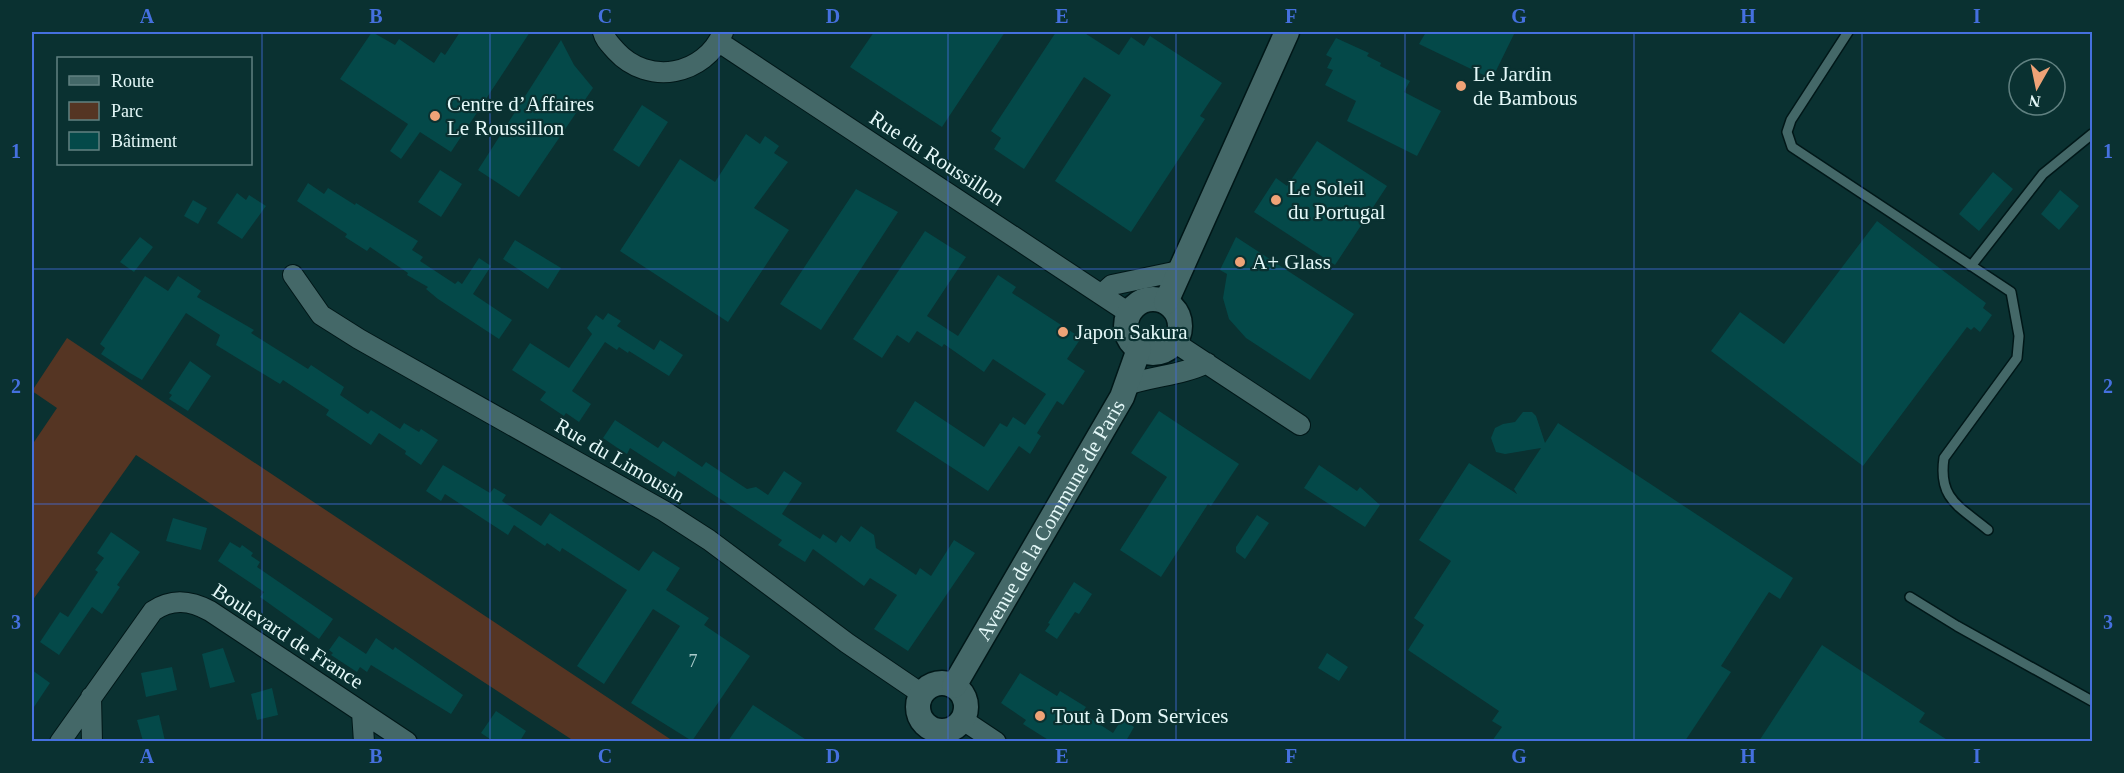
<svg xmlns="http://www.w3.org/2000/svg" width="2124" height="773" font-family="'Times New Roman',serif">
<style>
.green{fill:#553523}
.building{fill:#044949}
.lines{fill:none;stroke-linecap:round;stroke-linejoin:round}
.service-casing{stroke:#001718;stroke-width:12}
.minor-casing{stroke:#001718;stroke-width:22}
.tertiary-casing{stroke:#001718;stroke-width:27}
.service{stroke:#446868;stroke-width:9}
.minor{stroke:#446868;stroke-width:20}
.tertiary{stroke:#446868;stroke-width:24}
.grid{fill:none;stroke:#4570de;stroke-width:1.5;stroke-opacity:0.55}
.poi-dot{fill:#efa377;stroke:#0a3131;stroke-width:2}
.labels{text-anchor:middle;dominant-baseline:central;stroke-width:4.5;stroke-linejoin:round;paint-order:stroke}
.number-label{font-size:18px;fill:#accccc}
.poi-label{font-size:21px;fill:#e4f8f8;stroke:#0a3131;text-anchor:start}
.street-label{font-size:21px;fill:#e4f8f8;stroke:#0a3131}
.neatline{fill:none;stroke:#4570de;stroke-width:2}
.grid-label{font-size:20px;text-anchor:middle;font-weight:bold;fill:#4570de}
</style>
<rect width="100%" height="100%" fill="#0a3131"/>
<!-- green -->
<path class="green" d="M67,338L673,741H574L136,455L32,601V445L57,408L32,391Z"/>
<!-- building -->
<path class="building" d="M372,32L395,45L399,39L434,63L441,52L445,55L460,32H530L451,152L420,132L401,159L390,151L408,124L340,79Z
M874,32H1005L942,127L850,67Z
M1056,32H1083L1119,55L1131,37L1144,46L1150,36L1222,83L1200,116L1205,119L1131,232L1055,181L1111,95L1084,77L1024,169L994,149L1001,138L991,131Z
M1426,32H1515L1492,79L1419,44Z
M1336,38L1369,53L1367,56L1381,63L1380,66L1410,81L1404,92L1441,111L1417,156L1347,121L1356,101L1325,85L1333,70L1327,68L1332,58L1326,55Z
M561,40L574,65L593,88L519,197L478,170Z
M642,105L668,122L639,167L613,150Z
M746,134L760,144L765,136L779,146L774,153L788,162L754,208L789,230L728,322L620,251L680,159L715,182Z
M1317,141L1387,186L1335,265L1254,212L1276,178L1287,186Z
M440,170L462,184L441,217L418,202Z
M1993,172L2013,189L1979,231L1959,214Z
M308,183L324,194L328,188L355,205L356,203L418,241L412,250L423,257L420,261L455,284L458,281L462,284L479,258L491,266L473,294L512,320L499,339L438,299L426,289L428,287L407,275L408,273L370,247L367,251L345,237L347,234L297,201Z
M856,189L898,212L821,330L780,304Z
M2060,190L2079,206L2059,230L2041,214Z
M237,193L246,200L249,195L266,206L242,239L217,223Z
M193,200L207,208L198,224L184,216Z
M1877,221L1986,303L1983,308L1992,315L1980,332L1974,327L1971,330L1967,327L1863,466L1711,351L1740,312L1784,344Z
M925,231L966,257L927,316L958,336L998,275L1016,287L1012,293L1081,338L1067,359L1085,371L1063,405L1057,401L1037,433L1041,436L1030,454L1019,446L988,491L896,431L915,401L984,447L1000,423L1007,427L1013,417L1025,425L1046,394L993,359L984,372L944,344L942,347L917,331L909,343L897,335L882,358L853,339Z
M140,237L153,247L134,272L120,262Z
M1236,237L1354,314L1310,380L1246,338L1229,319L1223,298L1227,274L1220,270Z
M515,240L561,268L548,289L503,259Z
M145,276L168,291L178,276L201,291L197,297L254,330L251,333L308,369L311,365L344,387L340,395L368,414L371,410L400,429L404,423L419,432L421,429L438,440L421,465L405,454L406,451L379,433L371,445L326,415L329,410L283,380L280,384L216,345L220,335L186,313L142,380L130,373L101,354L105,348L100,344Z
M608,313L621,321L617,326L654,350L660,340L683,355L669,376L629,351L628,353L619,347L617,350L605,342L572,391L591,404L579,422L566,413L564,416L540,400L546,392L512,370L530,343L569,368L592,334L587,328L596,315L603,320Z
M190,361L211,376L188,411L169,399L172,395L169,393Z
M1159,411L1239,464L1211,506L1208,504L1161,577L1120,550L1167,477L1131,453Z
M1523,412H1532L1536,416L1545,443L1558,423L1793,578L1780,599L1769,592L1721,666L1731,672L1685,741H1492L1502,727L1492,721L1499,711L1408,650L1424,625L1414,618L1451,561L1419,540L1469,463L1517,494L1514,489L1541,448L1505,454L1496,452L1491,438L1495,428L1503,424L1515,422Z
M615,420L658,448L663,441L702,467L706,462L747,489L756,487L768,495L784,471L802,483L782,514L820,539L823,534L836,543L841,535L850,542L861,526L874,535L876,548L916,575L920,568L931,576L954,540L975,553L908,651L874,629L897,595L870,578L864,586L813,549L805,562L778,545L782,540L678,471L675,477L630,448L627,454L619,449L603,438Z
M443,465L490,493L494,488L506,495L502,501L541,526L550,513L639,571L653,551L680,568L666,590L709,618L704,625L750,656L692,741L631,703L680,626L653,609L604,684L577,666L627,590L562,548L560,552L547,543L545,546L514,525L508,535L445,494L441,501L426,491Z
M1319,465L1357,491L1360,487L1380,505L1365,527L1304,488Z
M1257,515L1269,523L1245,559L1236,552V547Z
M173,518L207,528L201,550L166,541Z
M111,532L140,552L117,585L120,587L102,614L92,607L59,655L40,642L60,612L68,617L98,572L95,570L104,558L97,553Z
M230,542L240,548L242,545L253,553L251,556L260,562L257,567L333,619L319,639L260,597L264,592L218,561Z
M1074,582L1092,594L1079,614L1075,612L1057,639L1045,631L1050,624L1048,623Z
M339,636L366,654L376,638L393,650L395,647L463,695L451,714L371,665L367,672L360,667L357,672L331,655L333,653L329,650Z
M1822,645L1925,713L1919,722L1949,741H1759Z
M223,648L235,682L210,688L202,654Z
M1327,653L1348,667L1339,681L1318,668Z
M172,667L177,690L146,697L141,673Z
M32,670L50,683L32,710Z
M1020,673L1057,696L1060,691L1086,707L1082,713L1113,733L1122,719L1134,727L1126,741H1050L1023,724L1026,720L1001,703Z
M272,688L278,715L257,720L251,694Z
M753,705L808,741H728Z
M496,711L526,731L520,741H493L481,733Z
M159,715L165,741H143L137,720Z"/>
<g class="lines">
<defs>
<path id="service" d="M1848,32L1791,120L1787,132L1792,147L2011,292L2019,336L2017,358L1944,458C1938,499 1959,506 1988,530
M1971,266L2043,174L2092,134
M1910,597L1957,626L2092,701"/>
<path id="minor" d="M603,32C605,40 610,44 616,51C648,86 705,76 723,32
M719,42L1129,313
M293,275L321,315L359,339L664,511L709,540L847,643L922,694
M1102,294L1112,285L1179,271
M1174,342L1300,425
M1127,385C1152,376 1183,375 1207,363
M91,697L92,742
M362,712L364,742
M963,720L996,742
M60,742L153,611C172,598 190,600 210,611L407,742"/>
<g id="tertiary">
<circle cx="1153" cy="326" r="27"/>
<path d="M1166,302L1287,32"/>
<circle cx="942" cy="707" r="24"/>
<path id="s1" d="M954,686L1122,397L1139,349"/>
</g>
</defs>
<!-- service casing -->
<use href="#service" class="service-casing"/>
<!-- minor casing -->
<use href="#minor" class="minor-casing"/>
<!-- tertiary casing -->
<use href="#tertiary" class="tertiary-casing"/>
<!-- service -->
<use href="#service" class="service"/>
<!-- minor -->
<use href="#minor" class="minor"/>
<!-- tertiary -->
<use href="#tertiary" class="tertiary"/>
</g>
<!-- grid -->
<path class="grid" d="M262,32V742M490,32V742M719,32V742M948,32V742M1176,32V742M1405,32V742M1634,32V742M1862,32V742M32,269H2092M32,504H2092"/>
<!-- markers -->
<g class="poi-dot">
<circle cx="1461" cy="86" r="6"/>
<circle cx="435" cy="116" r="6"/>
<circle cx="1276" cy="200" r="6"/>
<circle cx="1240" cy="262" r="6"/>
<circle cx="1063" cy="332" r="6"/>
<circle cx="1040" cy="716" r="6"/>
</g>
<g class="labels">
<!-- number labels -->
<g class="number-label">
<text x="693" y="661">7</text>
</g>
<!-- poi labels -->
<g class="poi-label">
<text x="1473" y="74">Le Jardin<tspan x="1473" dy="24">de Bambous</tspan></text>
<text x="447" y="104">Centre d’Affaires<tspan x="447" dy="24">Le Roussillon</tspan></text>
<text x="1288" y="188">Le Soleil<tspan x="1288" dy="24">du Portugal</tspan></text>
<text x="1252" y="262">A+ Glass</text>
<text x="1075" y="332">Japon Sakura</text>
<text x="1052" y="716">Tout à Dom Services</text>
</g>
<!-- street labels -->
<g class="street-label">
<text transform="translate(937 158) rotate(33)">Rue du Roussillon</text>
<text transform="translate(620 460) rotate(30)">Rue du Limousin</text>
<text stroke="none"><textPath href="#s1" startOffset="192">Avenue de la Commune de Paris</textPath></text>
<text transform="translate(288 636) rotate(33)">Boulevard de France</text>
</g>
</g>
<!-- border -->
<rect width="2124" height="773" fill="none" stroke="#0a3131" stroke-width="66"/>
<!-- legend -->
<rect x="57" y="57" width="195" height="108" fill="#0a3131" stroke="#618181" stroke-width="1.5"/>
<rect x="69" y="76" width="30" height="9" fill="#446868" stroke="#618181" stroke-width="1.5"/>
<text x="111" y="87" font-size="18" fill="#e4f8f8">Route</text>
<rect x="69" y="102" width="30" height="18" fill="#553523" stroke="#618181" stroke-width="1.5"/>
<text x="111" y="117" font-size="18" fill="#e4f8f8">Parc</text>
<rect x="69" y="132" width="30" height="18" fill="#044949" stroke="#618181" stroke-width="1.5"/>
<text x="111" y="147" font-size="18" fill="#e4f8f8">Bâtiment</text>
<!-- north arrow -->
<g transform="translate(2037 87) rotate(189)"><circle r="28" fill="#0a3131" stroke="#618181" stroke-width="1.5"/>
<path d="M0-4.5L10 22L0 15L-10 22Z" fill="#efa377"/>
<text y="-9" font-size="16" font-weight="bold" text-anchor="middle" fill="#e4f8f8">N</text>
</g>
<rect x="33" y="33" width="2058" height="707" class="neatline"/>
<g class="grid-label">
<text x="147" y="23">A</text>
<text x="376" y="23">B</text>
<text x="605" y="23">C</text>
<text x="833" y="23">D</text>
<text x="1062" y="23">E</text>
<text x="1291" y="23">F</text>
<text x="1519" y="23">G</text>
<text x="1748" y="23">H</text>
<text x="1977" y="23">I</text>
<text x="16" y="158">1</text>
<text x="2108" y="158">1</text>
<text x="16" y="393">2</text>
<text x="2108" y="393">2</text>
<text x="16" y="629">3</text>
<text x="2108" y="629">3</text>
<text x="147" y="763">A</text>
<text x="376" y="763">B</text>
<text x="605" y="763">C</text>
<text x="833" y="763">D</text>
<text x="1062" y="763">E</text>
<text x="1291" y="763">F</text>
<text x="1519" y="763">G</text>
<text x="1748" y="763">H</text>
<text x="1977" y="763">I</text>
</g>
</svg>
